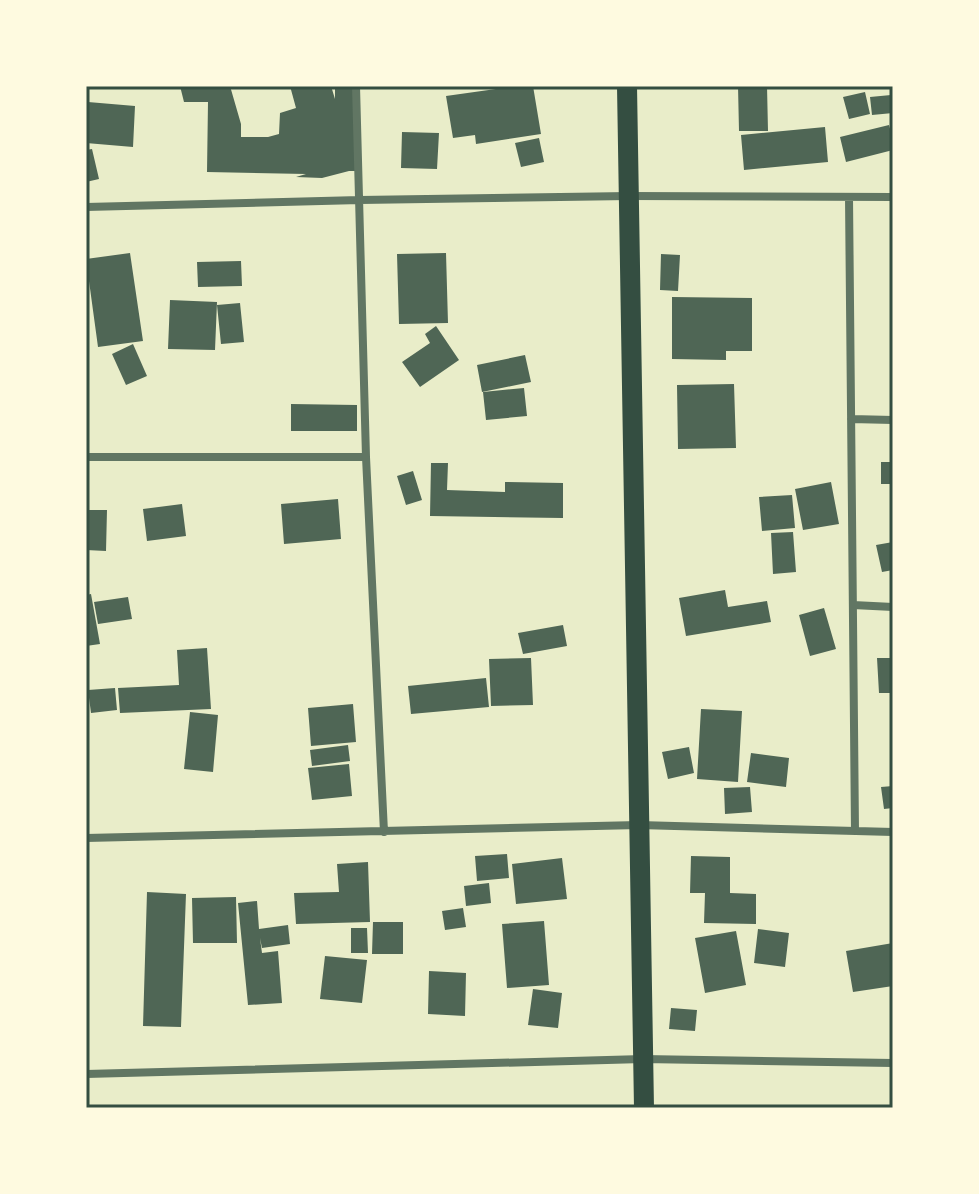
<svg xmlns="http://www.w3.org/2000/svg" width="979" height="1194" font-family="'Titillium Web',sans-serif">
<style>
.building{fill:#4f6655}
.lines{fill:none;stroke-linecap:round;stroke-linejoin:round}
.minor{stroke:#617663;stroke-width:8}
.primary{stroke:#344e41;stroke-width:20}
.neatline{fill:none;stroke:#344e41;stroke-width:3}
</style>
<rect width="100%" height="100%" fill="#e9edc9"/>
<!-- building -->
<path class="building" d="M180,86H230L241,124V137H268L279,134L280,113L296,108L290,86H331L335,99V86H359L358,171H349L322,178L296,177L306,174L207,172L208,102H184Z
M517,86H533L541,134L476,144L475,135L453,138L446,96Z
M738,86H767L768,131H739Z
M865,92L870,114L849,119L843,97Z
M891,95L893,113L872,115L870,97Z
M88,102L135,106L133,147L86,143Z
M889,125L893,140V150L846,162L840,137Z
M825,127L828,162L744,170L741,135Z
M402,132L439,133L437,169L401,168Z
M539,138L544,162L521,167L515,143Z
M92,149L99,179L86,182V150Z
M130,253L143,341L98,347L86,259Z
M446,253L448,323L399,324L397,254Z
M661,254L680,255L678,291L660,290Z
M241,261L242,286L198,287L197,262Z
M672,297L752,298V351H726V360L672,359Z
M170,300L217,302L215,350L168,349Z
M240,303L244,342L221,344L217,305Z
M436,326L459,360L420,387L402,362L430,343L425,334Z
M133,344L147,376L126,385L112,354Z
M525,355L531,382L482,392L477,365Z
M734,384L736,448L678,449L677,385Z
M524,388L527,416L486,420L483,392Z
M291,404L357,405V431H291Z
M881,462H893V484H881Z
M431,463H448L447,490L505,492V482L563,483V518L430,516Z
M413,471L422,500L406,505L397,476Z
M831,482L839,524L803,530L795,489Z
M792,495L795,528L762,531L759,497Z
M338,499L341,539L284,544L281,504Z
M182,504L186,536L147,541L143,509Z
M86,510H107L106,551L86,550Z
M793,532L796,572L773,574L771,533Z
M893,542V570L882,572L876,545Z
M725,590L728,607L767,601L771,622L686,636L679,598Z
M91,594L100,644L86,646V595Z
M128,597L132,619L98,624L94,602Z
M824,608L836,649L810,656L799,615Z
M563,625L567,646L523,654L518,633Z
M207,648L211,709L120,713L118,688L179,685L177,650Z
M531,658L533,705L491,706L489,659Z
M877,658H893V693H879Z
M486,678L489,707L411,714L408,686Z
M115,688L117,710L91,713L88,690Z
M353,704L356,742L311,746L308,708Z
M701,709L742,711L738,782L697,779Z
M190,712L218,715L213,772L184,769Z
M348,745L350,761L312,766L310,750Z
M689,747L694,773L668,779L662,752Z
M751,753L789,758L786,787L747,782Z
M349,764L352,796L312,800L308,768Z
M893,786V808L884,809L881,787Z
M750,787L752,812L725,814L724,788Z
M507,854L509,878L477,881L475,856Z
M691,856L730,857V893L756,894V924L704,923L705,893H690Z
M562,858L567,899L516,904L512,864Z
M368,862L370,922L296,924L294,893L339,892L337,864Z
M489,883L491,903L466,906L464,886Z
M147,892L186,894L181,1027L143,1026Z
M236,897L237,943H193L192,898Z
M257,901L259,929L288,925L290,944L262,948L260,938L262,953L278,951L282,1003L248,1005L238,903Z
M463,908L466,927L445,930L442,911Z
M544,921L549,985L507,988L502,924Z
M373,922H403V954H372Z
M351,928H367L368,953H351Z
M758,929L789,933L785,967L754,963Z
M736,931L746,985L705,993L695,938Z
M893,943V986L853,992L846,951Z
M325,956L367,960L362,1003L320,999Z
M429,971L466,973L465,1016L428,1014Z
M533,989L562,993L558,1028L528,1025Z
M671,1008L697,1010L695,1031L669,1029Z"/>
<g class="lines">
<!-- minor -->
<path class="minor" d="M356,86L366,457L384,832
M849,197L855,831
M86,207L360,200L629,196L893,197
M851,419L893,420
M86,457H366
M853,605L893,607
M86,838L639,825L893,832
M86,1074L643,1059L893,1063"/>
<!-- primary -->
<path class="primary" d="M627,86L644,1108"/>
</g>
<!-- border -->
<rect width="979" height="1194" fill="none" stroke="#fefae0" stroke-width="176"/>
<rect x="88" y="88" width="803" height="1018" class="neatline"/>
</svg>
